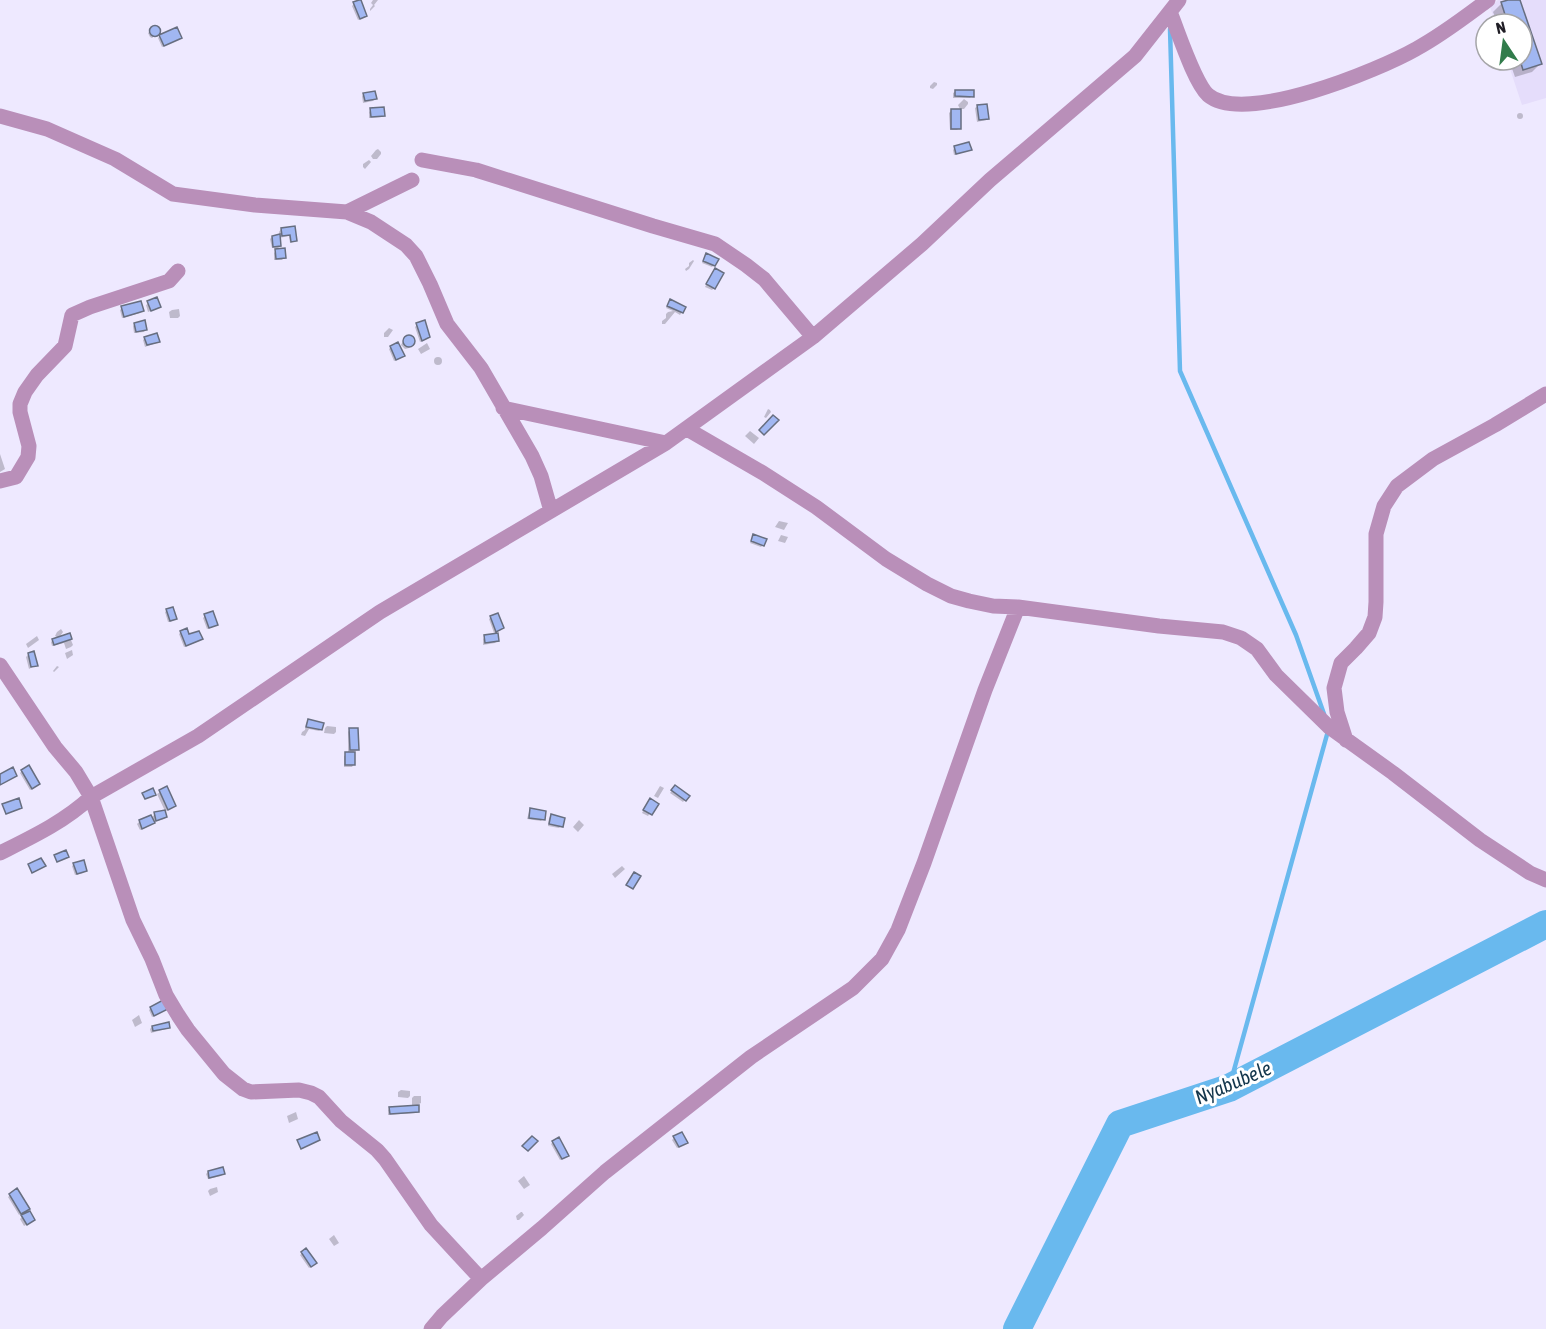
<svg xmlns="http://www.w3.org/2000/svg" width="1546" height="1329" font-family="'Asap Condensed',sans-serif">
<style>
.built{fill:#e5ddfb}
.shadow{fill:#0003}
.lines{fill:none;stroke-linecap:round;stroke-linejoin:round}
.stream{stroke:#69b9ee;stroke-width:4.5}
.river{stroke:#69b9ee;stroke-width:28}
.building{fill:#a1b7f2;stroke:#676e80;stroke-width:1.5}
.minor{stroke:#b98fb9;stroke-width:15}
.labels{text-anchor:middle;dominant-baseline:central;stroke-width:6;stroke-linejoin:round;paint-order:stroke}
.water-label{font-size:20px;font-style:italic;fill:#13364c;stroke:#fff}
</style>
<rect width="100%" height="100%" fill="#eee9ff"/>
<!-- built -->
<path class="built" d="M1498,0H1546V98L1522,105L1507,60H1522V24H1496L1490,7Z"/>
<!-- shadow -->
<path class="shadow" d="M373,0H378L374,5L375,6L370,11V9L373,5L371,3Z
M1513,0H1519L1540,64L1532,72L1515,77L1509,60H1522V24H1498L1493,12L1501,4Z
M354,4L365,16L358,20L352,6Z
M154,27H156L159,30L158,33L152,38L150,37L148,33Z
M160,36L180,38L162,47L158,38Z
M934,82L937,83V85L933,89L930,88V86Z
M956,91L972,96L970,98H953V93Z
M364,94L375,99L373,101L363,103L362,96Z
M964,99L968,102V104L964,109H960L958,105Z
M978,106L988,118L986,120L977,122L975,108Z
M371,110L384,115L381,117L369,118V112Z
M951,111L959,128L957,130H950L949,113Z
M1517 116a3 3 0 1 1 6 0a3 3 0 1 1-6 0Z
M955,147L970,149L968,151L954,155L953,150Z
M378,149L381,152V154L377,159H373L371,156L376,150Z
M369,160L371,162L365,169L363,167V164Z
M294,227L296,240L293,242L290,243L289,236L279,238L280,246L278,248H272L270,239L272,237L280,236L279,232L281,229Z
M276,251L284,257L282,260H274V253Z
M705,257L714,265L712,267L702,263Z
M693,260L694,261L689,269L686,271L685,269L689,266V263Z
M713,272L714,288L712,290L705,287Z
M156,299L157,308L148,312L146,305Z
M670,301L682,312L680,315L675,312L665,324H662V321L666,318V314L668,312L673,311L666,308Z
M122,308L142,311L140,313L122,318L120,310Z
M179,309L180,316L178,318H170L169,312L172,310Z
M135,324L146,329L144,332L134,333L133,326Z
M417,325L429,337L420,342L415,327Z
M389,328L393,330L388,337H384V333Z
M408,337L413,339L414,341L409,348L405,349L401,345L403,341Z
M145,338L158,341L156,343L145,347L143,340Z
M427,343L430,349L421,354L418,349Z
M391,347L401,358L394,361L389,349Z
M434 361a4 4 0 1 1 8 0a4 4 0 1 1-8 0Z
M768,409L770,410L771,412L766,418L764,417Z
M750,431L759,438L754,444L745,436Z
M0,454L5,469L0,472Z
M779,521L788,523L784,530L775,527Z
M781,535L788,537L785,543L778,541Z
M754,536L763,545L761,547L750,543Z
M167,610L175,619L173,621L168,622L165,612Z
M205,616L216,625L207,629L203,618Z
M491,617L503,628L501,630L494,633L489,619Z
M61,629L63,632L59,638L55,636L57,632Z
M181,632L199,641L184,647L179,634Z
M69,635L73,645L71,647L66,649L64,643L52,646L51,642L53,640Z
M37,636L39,640L28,648L26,644Z
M485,637L497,641L495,643L483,645V639Z
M72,650L73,655L67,659L65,653Z
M28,655L36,665L29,669L26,657Z
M57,666L59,667L54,672L53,671Z
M308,721L321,729L319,731L309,729L305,736L301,735L302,732L305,730L306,723Z
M327,726L336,727V732L334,734L324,733L325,728Z
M350,729L357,750L353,752L354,764L352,767H344V756L348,754V732Z
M22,771L37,786L30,790L20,773Z
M660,786L664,788L658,798L654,796Z
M675,787L688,796L683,802L670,793Z
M167,788L175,806L164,812L166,817L164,819L153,822L151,825L140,830L137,824L139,822L151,818L155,814L165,811L157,794Z
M648,802L657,804L648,816L642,813Z
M531,810L543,819L541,821L527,819L529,812Z
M551,816L561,826L559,828L548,826L549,818Z
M579,820L584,825L578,832L573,827Z
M74,864L85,871L83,873L75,875L72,866Z
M622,866L625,869L615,878L612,874Z
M151,1008H168L152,1017L149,1010Z
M139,1015L142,1023L135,1027L132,1020Z
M152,1027H168L166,1029L151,1033L150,1029Z
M401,1090L410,1091V1096L408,1098L398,1097V1092Z
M414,1096H421V1103L417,1105L418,1111L415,1113L388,1115V1110L390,1108L412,1107V1098Z
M296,1112L298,1119L289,1123L287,1116Z
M674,1138L686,1143L677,1148L672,1140Z
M553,1142L565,1158L560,1160L551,1144Z
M208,1172L223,1174L221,1176L208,1179L206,1174Z
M524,1176L530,1185L524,1189L518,1181Z
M217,1187L218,1192L210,1196L208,1191L210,1189Z
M17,1190L26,1210L19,1215L8,1197Z
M521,1212H522L524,1215L519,1220H517L516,1216Z
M22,1217L31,1222L24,1226L20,1219Z
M334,1235L339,1243L334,1246L329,1239Z
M306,1250L313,1265L309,1268L300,1255Z"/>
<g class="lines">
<!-- stream -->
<path class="stream" d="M1170,29L1180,371L1296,635L1324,714
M1229,1088L1328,731"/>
<!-- river -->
<path class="river" d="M1017,1329L1120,1124L1229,1088L1546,924"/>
</g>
<!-- building -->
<path class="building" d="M359,0H361L367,16L360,19L353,2Z
M1508,0H1520L1542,64L1523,70L1520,60H1522V24H1508L1501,2Z
M149.5 31a5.5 5.5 0 1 1 11 0a5.5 5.5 0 1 1-11 0Z
M177,27L182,38L164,46L159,35Z
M955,90H974V97L955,96Z
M375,91L377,99L365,101L363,93Z
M987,104L989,119L979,120L977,105Z
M384,107L385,116L371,117L370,108Z
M951,109H961V129H951Z
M969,142L972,150L956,154L954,146Z
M295,226L297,241L291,242L290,235L282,236L281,228Z
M280,234L281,246L273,247L272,236Z
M285,248L286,258L276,259L275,249Z
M706,253L719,259L715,266L703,261Z
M715,268L724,273L715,289L706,284Z
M157,297L161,307L151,311L147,301Z
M670,299L686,307L683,313L667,306Z
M141,301L144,311L124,317L121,306Z
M145,320L147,330L136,332L134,323Z
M425,320L430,337L422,341L416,323Z
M157,333L160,342L147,345L144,337Z
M403 341a6 6 0 1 1 12 0a6 6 0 1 1-12 0Z
M398,342L405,356L396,360L390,346Z
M773,415L779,420L764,435L759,430Z
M753,534L767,539L764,546L751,541Z
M173,607L177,619L170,621L166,609Z
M213,611L218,625L209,628L204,614Z
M498,613L504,628L496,632L490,616Z
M187,628L189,634L199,631L203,639L186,646L180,631Z
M70,633L72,639L54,645L52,639Z
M498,633L499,641L485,643L484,635Z
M34,651L38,666L31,667L28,653Z
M308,719L324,723L322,730L306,727Z
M349,728H358L359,750H350Z
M345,752H355V765H345Z
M29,765L40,784L32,789L21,770Z
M13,767L17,776L0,785V774Z
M675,785L690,796L686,801L671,790Z
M167,786L176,806L168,810L159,790Z
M153,788L156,795L145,799L142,793Z
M19,798L22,808L6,814L2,804Z
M650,798L659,804L652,815L643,810Z
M530,808L546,811L545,820L529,818Z
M165,810L167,817L156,821L154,812Z
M551,814L565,818L563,827L549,824Z
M151,815L155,823L142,829L139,820Z
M66,850L69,857L57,862L54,855Z
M41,858L46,866L32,873L28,864Z
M84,860L87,871L77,874L73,863Z
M634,872L641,876L633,889L626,885Z
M165,999L170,1008L154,1016L150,1007Z
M169,1022L170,1028L153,1031L152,1026Z
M419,1105V1112L390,1114L389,1107Z
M317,1132L320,1140L301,1149L297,1140Z
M682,1132L688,1143L679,1147L673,1136Z
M532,1136L538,1141L528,1151L522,1146Z
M559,1137L569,1156L562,1159L552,1141Z
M223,1167L225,1174L209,1178L208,1171Z
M17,1188L30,1209L21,1214L9,1194Z
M30,1211L35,1220L27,1225L21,1215Z
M306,1248L317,1263L311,1267L301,1252Z"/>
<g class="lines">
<!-- minor -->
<path class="minor" d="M1170,12C1178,31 1194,82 1208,95C1244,126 1379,70 1416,49C1442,35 1465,17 1488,0
M0,116L47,129L115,159L173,194L255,205L347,212L371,222L406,245L416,256L430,284L447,324L481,368L532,456L541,476L551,511
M422,160L476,170L653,226L715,244L746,265L764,279L813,337
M347,212L412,180
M503,408L666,443
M687,429L763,473L816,507L886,559L927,584L951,596L969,601L993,606L1018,607L1159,626L1223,632L1241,638L1257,649L1276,675L1329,727L1393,773L1480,840L1530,873L1546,880
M0,481L16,477L28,457L29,446L20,412V404L25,392L37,375L65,346L72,315L90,307L169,281L178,271
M0,665L55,747L76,772L91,797L133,920L152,959L166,995L178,1015L188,1030L224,1074L243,1089L251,1092L299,1090L311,1093L319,1097L341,1121L377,1150L385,1159L431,1225L481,1279
M1346,740L1337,712L1334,688L1341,663L1356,648L1369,633L1375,617L1376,602V534L1384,506L1397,486L1433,459L1495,425L1546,394
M0,853C32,837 64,822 91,797L198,736L380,612L666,443L813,337L922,244L990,180L1135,56L1179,0
M431,1329L442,1316L481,1279L542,1228L605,1172L751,1057L853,988L882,959L898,930L924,863L985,690L1018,607"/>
</g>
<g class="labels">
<!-- water labels -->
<g class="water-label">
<text transform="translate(1233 1082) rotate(-23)">Nyabubele</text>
</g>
</g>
<!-- north arrow -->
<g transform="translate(1504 42) rotate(347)"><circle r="28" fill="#ffffff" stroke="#a5a5a8" stroke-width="1.5"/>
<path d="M0-4.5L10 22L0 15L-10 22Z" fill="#317c4b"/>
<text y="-9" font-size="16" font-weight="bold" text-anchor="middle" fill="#1f1d25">N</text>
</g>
</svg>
